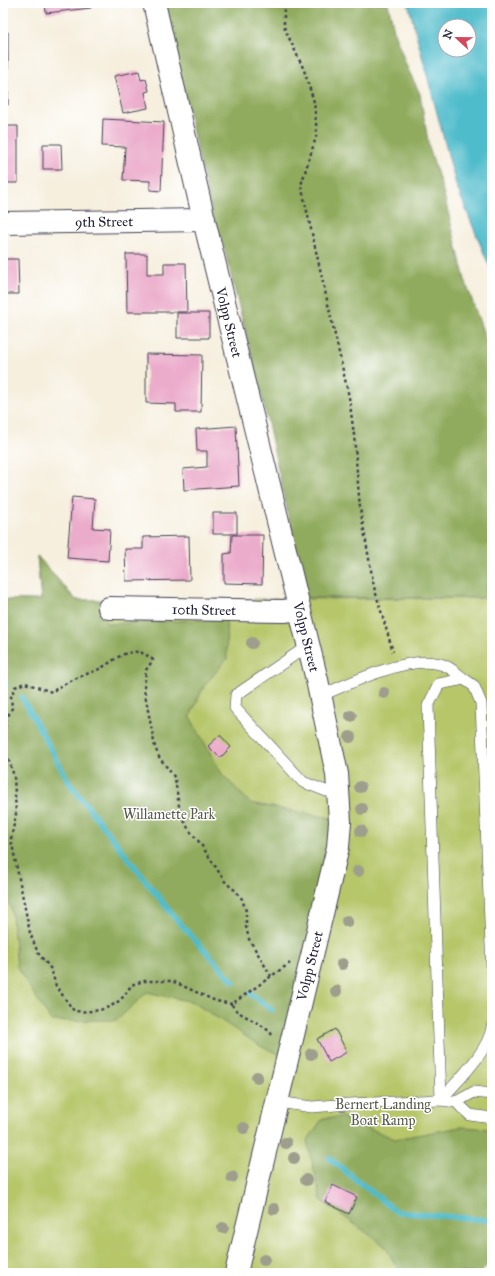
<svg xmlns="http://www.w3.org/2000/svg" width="495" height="1276" font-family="'IM FELL Great Primer',serif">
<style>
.green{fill:#b6c669;stroke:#6c7452}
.forest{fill:#90ab5d;stroke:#59664c}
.water{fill:#50bccb;stroke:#396f83;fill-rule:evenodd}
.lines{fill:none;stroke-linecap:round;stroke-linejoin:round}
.stream{stroke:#50bccb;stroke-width:5.5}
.building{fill:#ebabca}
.lane-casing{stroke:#424153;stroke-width:12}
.street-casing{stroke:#424153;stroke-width:24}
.path{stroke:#424153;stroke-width:2.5;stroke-dasharray:3 3;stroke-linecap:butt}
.lane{stroke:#fff;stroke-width:11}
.street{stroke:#fff;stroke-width:22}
.tree{fill:#9e9e8d}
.labels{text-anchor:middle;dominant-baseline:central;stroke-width:3;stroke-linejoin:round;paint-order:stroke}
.street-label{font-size:14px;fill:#22223b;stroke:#fff}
.park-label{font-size:14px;fill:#565b4b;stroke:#fff}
</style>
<rect width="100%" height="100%" fill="#fff"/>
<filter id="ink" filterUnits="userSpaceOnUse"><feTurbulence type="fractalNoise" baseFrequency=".025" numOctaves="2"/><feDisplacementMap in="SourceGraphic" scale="8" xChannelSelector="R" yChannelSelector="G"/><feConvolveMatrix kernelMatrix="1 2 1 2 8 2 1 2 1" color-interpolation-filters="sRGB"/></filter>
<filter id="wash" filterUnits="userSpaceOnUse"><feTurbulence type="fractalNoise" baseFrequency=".012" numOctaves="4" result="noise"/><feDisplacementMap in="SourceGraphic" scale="16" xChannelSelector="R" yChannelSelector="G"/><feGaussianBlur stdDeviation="0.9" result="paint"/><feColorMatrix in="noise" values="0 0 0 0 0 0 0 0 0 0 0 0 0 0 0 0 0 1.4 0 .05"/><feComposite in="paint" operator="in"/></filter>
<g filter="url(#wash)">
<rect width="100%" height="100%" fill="#f6efde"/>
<!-- green -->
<path class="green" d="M37,556L76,600L492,598V1252L472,1273H3V600H41Z"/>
<!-- forest -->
<path class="forest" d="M163,3H388L395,35L407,67L420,94L429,147L443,191L465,280L488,346L492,365V598H306L264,405L224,248L215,227Z
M37,556L76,600H98L107,624L226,619L227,659L204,686L190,717L222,774L250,803L336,819L281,1055L262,1047L193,1002L147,992L117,1020L51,1021L17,967L11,907L3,897V600H41Z
M342,1117L395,1139L461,1127L492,1129V1258L481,1273H400L385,1246L321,1200L307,1141L323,1118Z"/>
<!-- water -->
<path class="water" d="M408,3H492V273L456,185ZM445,26H469V50H445Z"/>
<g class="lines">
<!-- stream -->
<path class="stream" d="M3,681L6,684
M22,697L70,784L175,918L234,982
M251,994L272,1010
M329,1158L397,1212L488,1220L492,1222"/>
</g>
<g id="blocks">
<!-- building -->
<path class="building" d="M45,3H90L91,8L46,13Z
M8,32V105H3V33Z
M139,71L141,80L146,79L149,91L145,92L148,108L123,113L114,76Z
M103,119L164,122L161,191L150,190V181L123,180L125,147L102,146Z
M3,126H18V183H3Z
M43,144H61L62,169H43Z
M126,254H147V274H164V263H186L187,312H127Z
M3,259H18L19,294H3Z
M177,313H209V338H177Z
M146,354L202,355L201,412H176V404L146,403Z
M236,426L239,486L184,490L183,469L207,467V451H197L196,429Z
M72,497L95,499L93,528L110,529L108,561L67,558Z
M213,513H237V534H213Z
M232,535H263L262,584L224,583V554L231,553Z
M189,536L190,580L126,581L125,549H143V537Z
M220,735L231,747L220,758L208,746Z
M335,1029L347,1052L329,1062L317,1039Z
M333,1185L357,1197L349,1214L325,1202Z"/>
</g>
</g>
<g filter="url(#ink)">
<use href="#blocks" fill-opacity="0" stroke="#424153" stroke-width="1"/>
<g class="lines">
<defs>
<path id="lane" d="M309,645L236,695L235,708L303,782L326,791H339
M320,696C350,683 402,658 435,663C447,664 455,672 464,679
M441,1100L428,706L439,684L464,679L474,686L481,703L492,970
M441,1100C457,1081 489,1051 492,1027
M278,1102L312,1107L349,1104L441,1100L456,1102L474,1092L492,1094
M456,1102L470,1115L492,1118"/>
<g id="street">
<path id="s1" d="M154,3L204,220L317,680L337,774L340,822L338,847L236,1273"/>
<path id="s2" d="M3,223L204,220"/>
<path id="s3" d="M109,608L284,611L299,609"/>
</g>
</defs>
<!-- lane casing -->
<use href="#lane" class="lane-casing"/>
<!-- street casing -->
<use href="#street" class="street-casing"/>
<!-- path -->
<path class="path" d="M284,3V27L304,70L314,102L317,134L301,185L349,397L354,435L360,508L374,587L393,652
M232,1004L216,1001L172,981H144L131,985C120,1008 99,1013 74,1011L56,986L51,969L38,953L30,933L11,839L16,814L14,776L7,755L4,735L6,720L12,708L11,697L15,687L25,683L52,692C66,682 81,676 97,670C109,665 119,653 133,652C141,651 147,655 153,660L146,670L144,689L155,747L159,757L175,778L180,813L189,830L200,843L226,883L236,891L242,899L246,911V927L249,939L271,976
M272,1035C265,1023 233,1014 232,1004L290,963"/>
<!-- lane -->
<use href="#lane" class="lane"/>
<!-- street -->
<use href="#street" class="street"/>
</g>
<!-- trees -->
<g class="tree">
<circle cx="252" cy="643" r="6"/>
<circle cx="384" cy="693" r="6"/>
<circle cx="351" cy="716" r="6"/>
<circle cx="350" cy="737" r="6"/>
<circle cx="360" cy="787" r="6"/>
<circle cx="362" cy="809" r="6"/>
<circle cx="361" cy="831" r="6"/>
<circle cx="358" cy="871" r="6"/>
<circle cx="347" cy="921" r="6"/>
<circle cx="342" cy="964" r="6"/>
<circle cx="336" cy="991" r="6"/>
<circle cx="311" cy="1054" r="6"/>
<circle cx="257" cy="1077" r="6"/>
<circle cx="244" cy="1128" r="6"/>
<circle cx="286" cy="1143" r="6"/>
<circle cx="294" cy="1158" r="6"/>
<circle cx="232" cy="1177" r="6"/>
<circle cx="306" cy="1180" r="6"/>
<circle cx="274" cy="1209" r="6"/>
<circle cx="223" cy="1228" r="6"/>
<circle cx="264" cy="1260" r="6"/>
</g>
</g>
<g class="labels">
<!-- street labels -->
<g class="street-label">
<text stroke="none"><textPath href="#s2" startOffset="101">9th Street</textPath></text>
<text stroke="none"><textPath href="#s1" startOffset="328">Volpp Street</textPath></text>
<text stroke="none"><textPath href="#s3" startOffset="95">10th Street</textPath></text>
<text stroke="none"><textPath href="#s1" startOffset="652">Volpp Street</textPath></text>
<text transform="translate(310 966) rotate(-76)">Volpp Street</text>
</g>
<!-- park labels -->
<g class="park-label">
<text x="169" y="814">Willamette Park</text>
<text x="383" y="1104">Bernert Landing<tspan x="383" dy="16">Boat Ramp</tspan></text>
</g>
</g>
<!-- margin -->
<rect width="495" height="1276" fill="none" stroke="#fff" stroke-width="16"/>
<!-- north arrow -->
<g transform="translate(457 38) rotate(292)"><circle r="19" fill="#ffffff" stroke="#a7a7b1"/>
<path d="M0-3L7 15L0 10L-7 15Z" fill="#d1495b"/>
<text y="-6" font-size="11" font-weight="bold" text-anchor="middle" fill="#22223b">N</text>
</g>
</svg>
